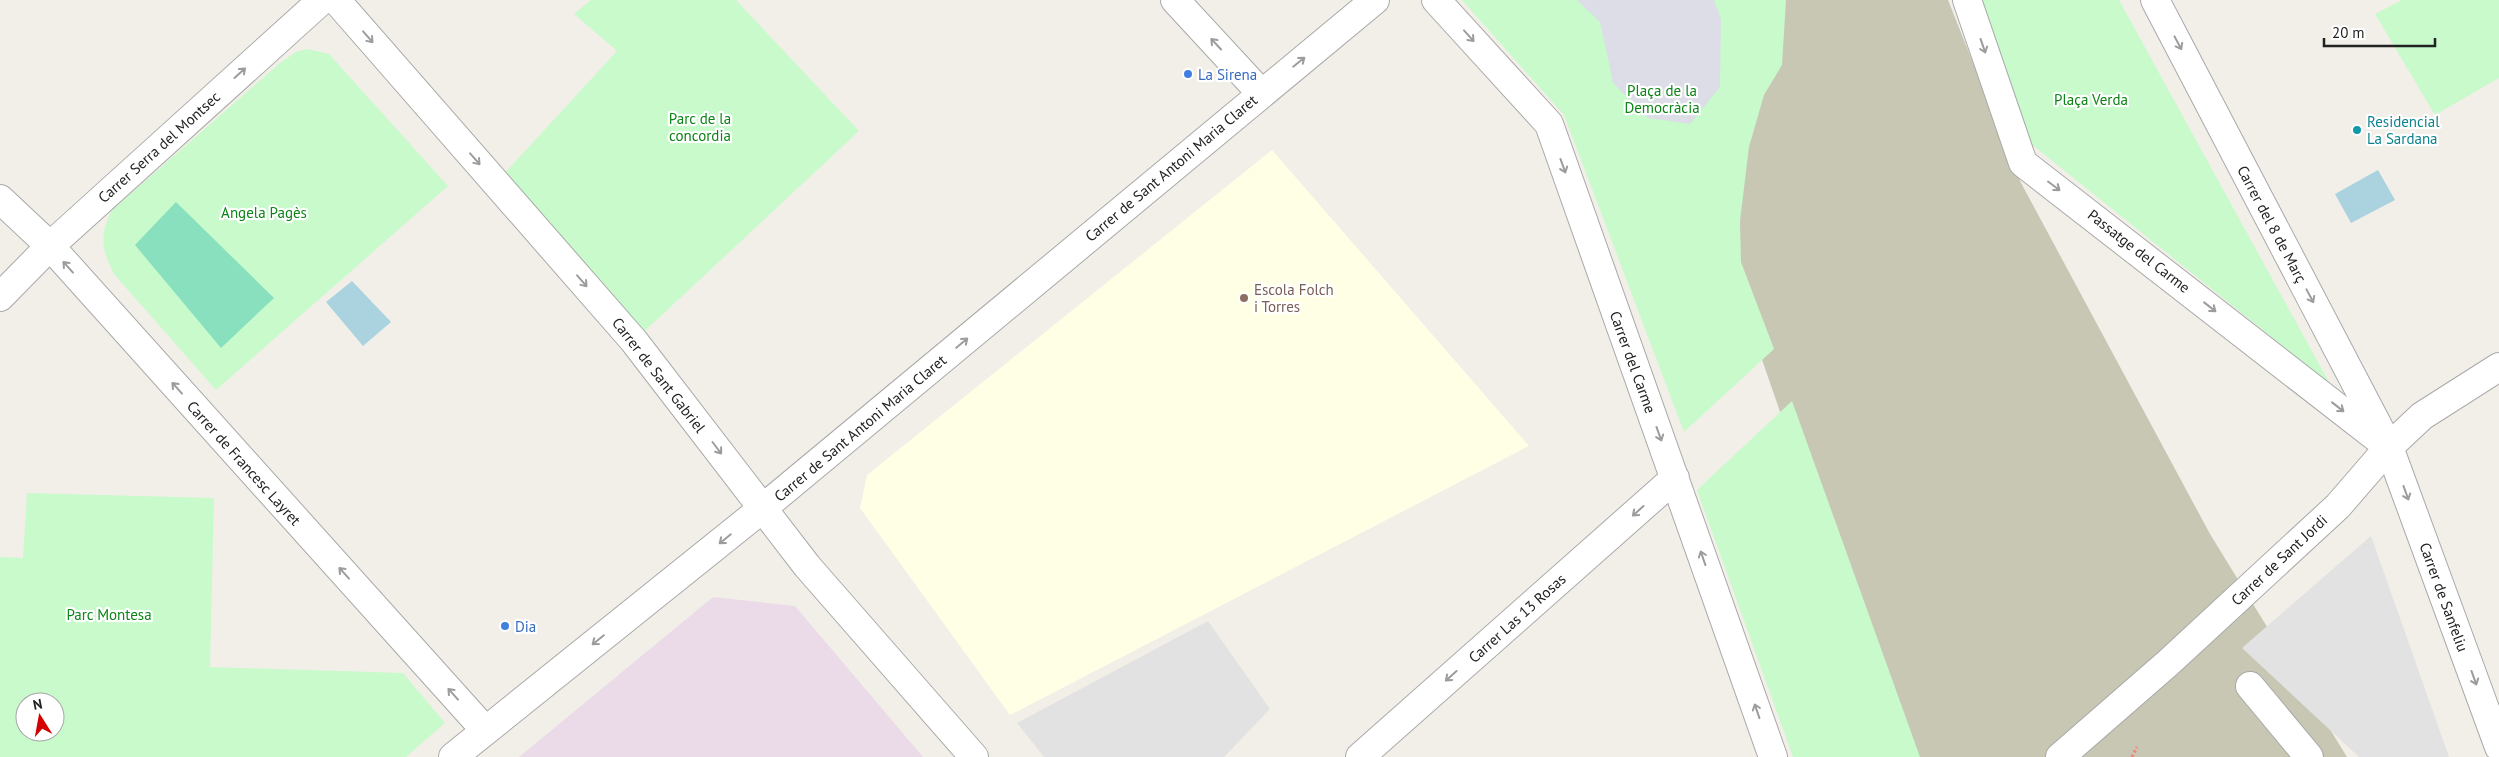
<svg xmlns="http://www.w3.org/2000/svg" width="2499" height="757" font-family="'PT Sans',sans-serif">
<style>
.industrial{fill:#ebdbe8}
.education{fill:#ffffe5}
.construction{fill:#c7c7b4}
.park{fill:#c8facc;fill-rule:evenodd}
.pitch{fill:#88e0be}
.parking{fill:#e2e2e2}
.plaza{fill:#dddde8}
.water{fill:#aad3df}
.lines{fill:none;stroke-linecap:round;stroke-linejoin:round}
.minor-casing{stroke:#a9a9a9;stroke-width:30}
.path{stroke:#fa8072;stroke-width:3;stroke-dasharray:2.5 2.5;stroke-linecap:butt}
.minor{stroke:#fff;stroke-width:28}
.oneway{stroke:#9c9c9c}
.shop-dot{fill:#3f7fe0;stroke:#fff;stroke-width:2}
.culture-dot{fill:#0f9aa8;stroke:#fff;stroke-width:2}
.education-dot{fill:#8d6e63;stroke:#fff;stroke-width:2}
.labels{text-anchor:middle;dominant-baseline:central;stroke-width:4.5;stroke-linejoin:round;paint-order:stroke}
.shop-label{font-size:15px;fill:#366cbe;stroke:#fff;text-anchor:start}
.park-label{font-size:15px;fill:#0c8416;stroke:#fff}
.culture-label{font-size:15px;fill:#0d838f;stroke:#fff;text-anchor:start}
.street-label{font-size:15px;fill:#222;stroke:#fff}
.education-label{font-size:15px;fill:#785e54;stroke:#fff;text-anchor:start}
</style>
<rect width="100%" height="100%" fill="#f2efe9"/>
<!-- industrial -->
<path class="industrial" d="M713,597L795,606L923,757H519Z"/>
<!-- education -->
<path class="education" d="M1272,150L1529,446L1010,715L860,508L867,475Z"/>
<!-- construction -->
<path class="construction" d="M1785,0H1948L2020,181L2210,534L2347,757H1900L1718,233Z"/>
<!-- park -->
<path class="park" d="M591,0H736L859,131L634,341L503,175L617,51L574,14Z
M1462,0H1786L1782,65L1764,95L1749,147L1740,221L1741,262L1774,349L1684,432L1564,115Z
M1977,0H2119L2330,384L2030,143Z
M2402,0H2499V78L2435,115L2375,14Z
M307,49L329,54L448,186L216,390L114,274C101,248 99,236 112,210L280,63L296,52Z
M1792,401L1920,757H1793L1697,490Z
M27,493L214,498L210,667L403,673L445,723L406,757H0V557L23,558ZM25,702H55V732H25Z"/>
<!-- pitch -->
<path class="pitch" d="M176,202L274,298L221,348L135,245Z"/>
<!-- parking -->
<path class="parking" d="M2371,536L2449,757H2359L2242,648Z
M1208,621L1270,709L1224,757H1044L1017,723Z"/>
<!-- plaza -->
<path class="plaza" d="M1577,0H1714L1721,19L1720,87L1690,124L1648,118L1613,83L1600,22Z"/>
<!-- water -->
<path class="water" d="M2378,170L2395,200L2351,223L2335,194Z
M352,281L391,322L363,346L326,302Z"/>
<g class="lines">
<defs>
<path id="minor" d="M336,0L634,341L807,566L974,757
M1175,0L1261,93
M1436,0L1549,124L1773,757
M1967,0L2023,163L2382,442
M2155,0L2389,447L2499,747
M0,199L50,246L485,730
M0,297L50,246L322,0
M2250,686L2309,757
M453,757L763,508L1375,0
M1360,757L1675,478
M2060,757L2168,663L2338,506L2389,447L2422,416L2499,367"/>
</defs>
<!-- minor casing -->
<use href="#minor" class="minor-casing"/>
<!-- path -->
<path class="path" d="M2132,757L2137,747"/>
<!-- minor -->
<use href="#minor" class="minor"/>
</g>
<!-- one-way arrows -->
<defs><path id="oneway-shaft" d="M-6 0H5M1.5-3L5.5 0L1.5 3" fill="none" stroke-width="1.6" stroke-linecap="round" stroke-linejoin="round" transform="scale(1.25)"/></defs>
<g class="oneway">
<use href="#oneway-shaft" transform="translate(1469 36) rotate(48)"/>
<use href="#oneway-shaft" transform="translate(368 37) rotate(49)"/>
<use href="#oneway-shaft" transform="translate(2178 43) rotate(62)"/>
<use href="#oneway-shaft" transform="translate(1216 44) rotate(-133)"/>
<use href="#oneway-shaft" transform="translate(1983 46) rotate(71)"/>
<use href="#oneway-shaft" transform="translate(1299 62) rotate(-39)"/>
<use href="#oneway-shaft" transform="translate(240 73) rotate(-42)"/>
<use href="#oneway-shaft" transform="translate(475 159) rotate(49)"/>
<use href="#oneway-shaft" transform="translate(1563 166) rotate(70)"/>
<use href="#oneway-shaft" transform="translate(2054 186) rotate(37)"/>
<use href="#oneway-shaft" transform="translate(68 267) rotate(-132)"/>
<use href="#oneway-shaft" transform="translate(582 281) rotate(49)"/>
<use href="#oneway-shaft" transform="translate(2310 296) rotate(62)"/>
<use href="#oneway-shaft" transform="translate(2210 307) rotate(38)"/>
<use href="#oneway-shaft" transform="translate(962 343) rotate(-40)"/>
<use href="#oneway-shaft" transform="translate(177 388) rotate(-132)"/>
<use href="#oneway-shaft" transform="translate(2338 407) rotate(38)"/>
<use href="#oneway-shaft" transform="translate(1659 434) rotate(70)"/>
<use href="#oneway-shaft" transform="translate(717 448) rotate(53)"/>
<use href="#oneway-shaft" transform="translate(2406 493) rotate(70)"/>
<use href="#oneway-shaft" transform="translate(1638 511) rotate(138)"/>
<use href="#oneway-shaft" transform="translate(725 539) rotate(141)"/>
<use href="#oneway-shaft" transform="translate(1703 558) rotate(-109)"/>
<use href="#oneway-shaft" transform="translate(344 573) rotate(-132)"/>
<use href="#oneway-shaft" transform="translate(598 640) rotate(141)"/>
<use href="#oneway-shaft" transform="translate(1451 676) rotate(138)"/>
<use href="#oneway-shaft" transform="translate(2474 678) rotate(70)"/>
<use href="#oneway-shaft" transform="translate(453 694) rotate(-132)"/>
<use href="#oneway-shaft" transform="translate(1757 711) rotate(-109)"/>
</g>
<!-- markers -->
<g class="shop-dot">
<circle cx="1188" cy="74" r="5"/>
<circle cx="505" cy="626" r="5"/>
</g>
<circle class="culture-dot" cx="2357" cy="130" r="5"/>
<circle class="education-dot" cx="1244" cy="298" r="5"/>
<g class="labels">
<!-- shop labels -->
<g class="shop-label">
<text x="1198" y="74">La Sirena</text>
<text x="515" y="626">Dia</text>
</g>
<!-- park labels -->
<g class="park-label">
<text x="1662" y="90">Plaça de la<tspan x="1662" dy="17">Democràcia</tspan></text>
<text x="2091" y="99">Plaça Verda</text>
<text x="700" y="118">Parc de la<tspan x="700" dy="17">concordia</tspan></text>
<text x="264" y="212">Angela Pagès</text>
<text x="109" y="614">Parc Montesa</text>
</g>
<!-- culture labels -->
<g class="culture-label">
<text x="2367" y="121">Residencial<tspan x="2367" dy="17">La Sardana</tspan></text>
</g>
<!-- street labels -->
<g class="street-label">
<text transform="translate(159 147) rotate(-42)">Carrer Serra del Montsec</text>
<text transform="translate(1171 168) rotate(-40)">Carrer de Sant Antoni Maria Claret</text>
<text transform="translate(2272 224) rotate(62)">Carrer del 8 de Març</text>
<text transform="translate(2139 251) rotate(38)">Passatge del Carme</text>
<text transform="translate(1633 362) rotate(70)">Carrer del Carme</text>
<text transform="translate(659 375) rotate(52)">Carrer de Sant Gabriel</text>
<text transform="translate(860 428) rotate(-40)">Carrer de Sant Antoni Maria Claret</text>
<text transform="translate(244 463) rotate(48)">Carrer de Francesc Layret</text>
<text transform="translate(2279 560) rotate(-43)">Carrer de Sant Jordi</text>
<text transform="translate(2444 597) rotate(70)">Carrer de Sanfeliu</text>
<text transform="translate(1517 618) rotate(-42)">Carrer Las 13 Rosas</text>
</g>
<!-- education labels -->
<g class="education-label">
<text x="1254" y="289">Escola Folch<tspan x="1254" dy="17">i Torres</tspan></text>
</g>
</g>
<!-- north arrow -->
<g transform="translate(40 717) rotate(349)"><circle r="24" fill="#ffffff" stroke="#a7a7a7"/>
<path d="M0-4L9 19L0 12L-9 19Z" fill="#d40000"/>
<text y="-8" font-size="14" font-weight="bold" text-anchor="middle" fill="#222222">N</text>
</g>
<!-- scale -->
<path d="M2324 38v8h111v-8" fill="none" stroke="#222222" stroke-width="2.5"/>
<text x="2332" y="38" font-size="15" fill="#222222" stroke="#ffffff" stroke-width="4" paint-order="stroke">20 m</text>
</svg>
